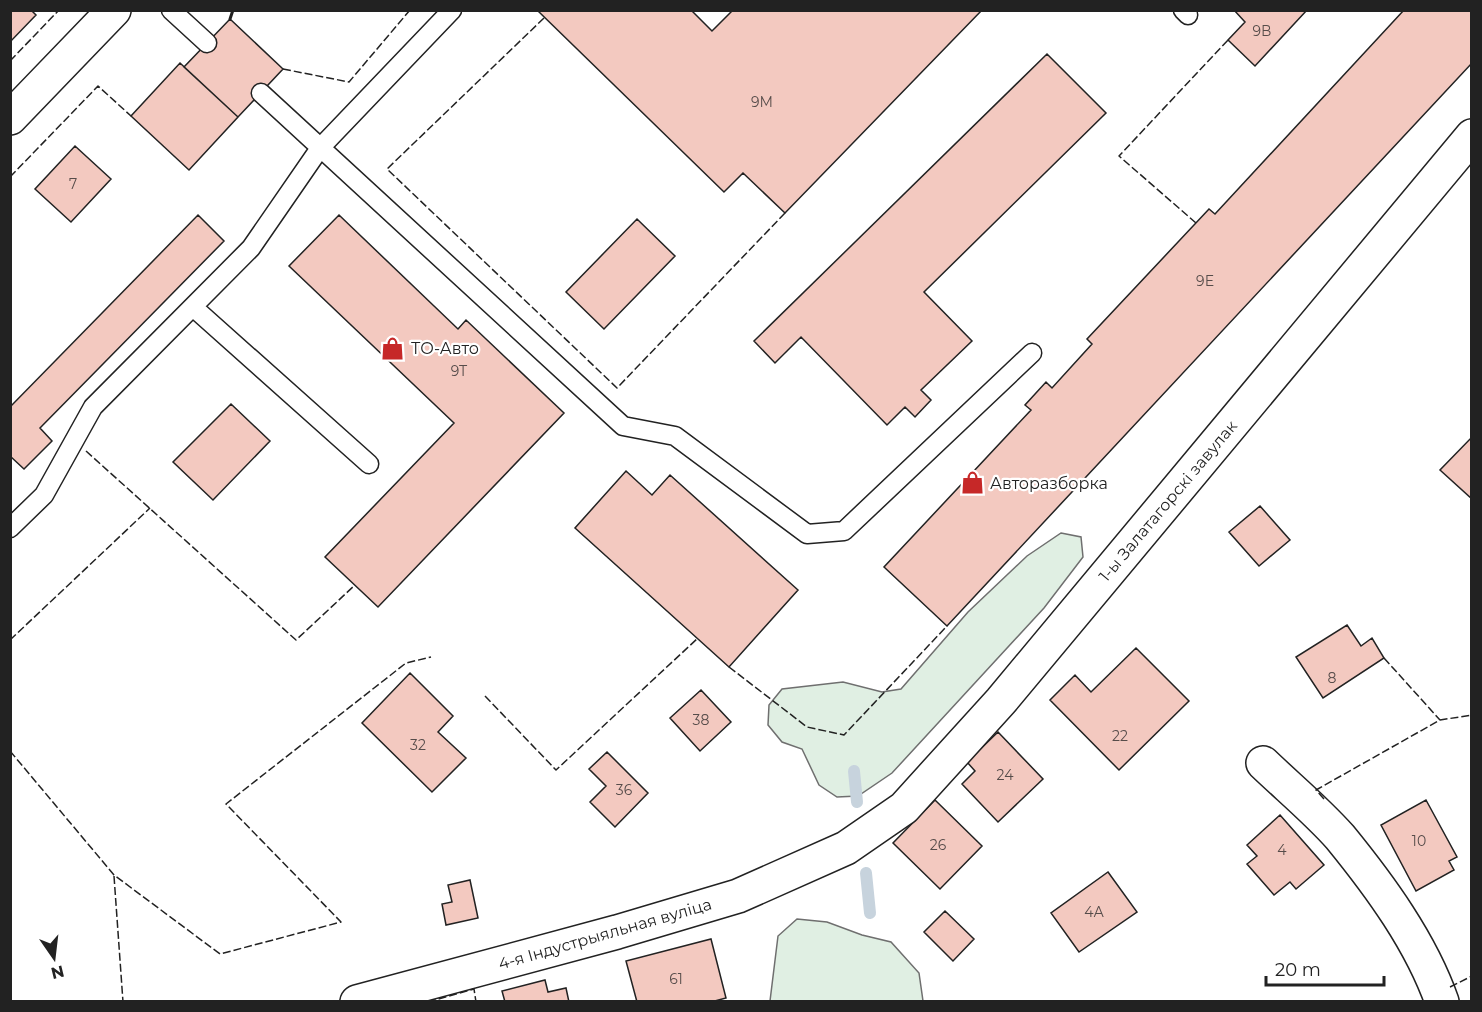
<svg xmlns="http://www.w3.org/2000/svg" width="1482" height="1012" font-family="Montserrat,sans-serif">
<style>
.green{fill:#e0efe3;stroke:#6f6f6f;stroke-width:1.5}
.lines{fill:none;stroke-linecap:round;stroke-linejoin:round}
.stream{stroke:#c7d3dd;stroke-width:12}
.building{fill:#f3c9c0;stroke:#222;stroke-width:1.5}
.lane-casing{stroke:#222;stroke-width:21}
.street-casing{stroke:#222;stroke-width:36}
.lane{stroke:#fff;stroke-width:18}
.street{stroke:#fff;stroke-width:33}
.fence{stroke:#222;stroke-width:1.5;stroke-dasharray:8 3;stroke-linecap:butt}
.wall{stroke:#222;stroke-width:3}
.labels{text-anchor:middle;dominant-baseline:central;stroke-width:4.5;stroke-linejoin:round;paint-order:stroke}
.number-label{font-size:14px;fill:#564c4a}
.poi-label{font-size:16px;fill:#222;stroke:#fff;text-anchor:start}
.street-label{font-size:16px;fill:#222;stroke:#fff}
</style>
<rect width="100%" height="100%" fill="#fff"/>
<!-- green -->
<path class="green" d="M1061,533L1081,537L1083,557L1044,608L892,773L858,796L837,797L819,785L802,749L782,742L768,725L769,705L782,689L843,682L882,692L901,689L968,612L1027,556Z
M797,919L827,922L862,935L891,942L919,973L923,1001H770L778,936Z"/>
<g class="lines">
<!-- stream -->
<path class="stream" d="M854,771L857,802
M866,873L870,913"/>
</g>
<!-- building -->
<path class="building" d="M10,10H31L36,15L10,42Z
M537,10H691L712,31L733,10H982L785,213L743,173L724,192Z
M1234,10H1307L1255,66L1228,40L1245,22Z
M1404,10H1472V63L947,626L884,567L1031,410L1025,405L1046,382L1052,388L1092,344L1087,339L1209,209L1215,214Z
M230,19L283,69L238,117L184,67Z
M1047,54L1106,113L924,292L972,341L921,390L931,400L915,417L905,407L887,425L801,337L775,363L754,341Z
M180,63L238,117L189,170L131,116Z
M75,146L111,179L71,222L35,189Z
M198,215L224,241L40,428L52,441L24,469L10,456V407Z
M339,215L458,329L466,320L564,413L378,607L325,557L454,423L289,266Z
M637,219L675,256L604,329L566,292Z
M231,404L270,441L213,500L173,462Z
M1472,437V499L1440,470Z
M626,471L652,495L670,475L798,590L729,667L575,528Z
M1260,506L1290,540L1259,566L1229,532Z
M1347,625L1361,646L1372,638L1384,658L1323,698L1296,657Z
M1136,648L1189,701L1119,770L1050,700L1075,675L1091,692Z
M410,673L453,716L438,732L466,758L432,792L362,723Z
M701,690L731,722L700,751L670,718Z
M998,732L1043,779L998,822L962,784L975,771L967,762Z
M607,752L648,793L615,827L590,802L606,786L589,769Z
M935,800L982,846L940,889L893,843Z
M1426,800L1457,857L1449,861L1454,870L1416,891L1381,825Z
M1280,815L1324,865L1296,889L1290,882L1274,895L1247,864L1257,856L1247,845Z
M1108,872L1137,912L1079,952L1051,913Z
M470,880L478,918L446,925L442,904L452,902L448,885Z
M945,911L974,939L953,961L924,932Z
M711,939L726,998L711,1002H637L626,961Z
M545,980L548,992L566,988L569,1002H505L502,991Z"/>
<g class="lines">
<defs>
<path id="lane" d="M171,10L207,43
M1183,10L1188,15
M261,93L623,426L675,436L807,534L844,531L1032,353
M193,307L369,464
M10,528L44,495L93,407L251,248L320,148L452,10"/>
<path id="street" d="M10,118L114,10
M1263,763C1288,787 1317,811 1340,837C1380,886 1421,942 1442,1002
M357,1002L617,932L738,896L846,848L904,808L1001,701L1472,136"/>
</defs>
<!-- lane casing -->
<use href="#lane" class="lane-casing"/>
<!-- street casing -->
<use href="#street" class="street-casing"/>
<!-- lane -->
<use href="#lane" class="lane"/>
<!-- street -->
<use href="#street" class="street"/>
<!-- fence -->
<path class="fence" d="M544,18L387,169L617,388L785,213
M10,61L59,10
M283,69L349,82L410,10
M10,177L98,86L131,116
M1196,223L1119,156L1228,40
M86,451L296,640L355,585
M10,640L150,508
M1384,658L1440,720
M729,667L807,727L844,735L947,626
M485,696L556,770L698,638
M10,751L114,875L220,954L341,922L226,804L406,663L431,657
M1324,799L1316,790L1440,720L1472,715
M114,876L123,1002
M1450,987L1472,976
M428,1002L474,989L476,1002"/>
<!-- wall -->
<path class="wall" d="M230,19L233,10"/>
</g>
<!-- icons -->
<defs>
<symbol id="shop-bare" viewBox="-9 -9 18 18"><path d="M-5-2.5h2.3a2.7 3.5 0 0 1 5.4 0H5L5.5 6h-11ZM-1.5-2.5h3a1.5 2.3 0 0 0-3 0Z" fill="#c62828" stroke="#fff" stroke-width="2.5" paint-order="stroke"/></symbol>
</defs>
<g fill-rule="evenodd">
<use href="#shop-bare" x="376" y="332" width="33" height="33"/>
<use href="#shop-bare" x="956" y="466" width="33" height="33"/>
</g>
<g class="labels">
<!-- number labels -->
<g class="number-label">
<text x="1262" y="31">9В</text>
<text x="762" y="102">9М</text>
<text x="73" y="184">7</text>
<text x="1205" y="281">9Е</text>
<text x="459" y="371">9Т</text>
<text x="1332" y="678">8</text>
<text x="701" y="720">38</text>
<text x="1120" y="736">22</text>
<text x="418" y="745">32</text>
<text x="1005" y="775">24</text>
<text x="624" y="790">36</text>
<text x="1419" y="841">10</text>
<text x="938" y="845">26</text>
<text x="1282" y="850">4</text>
<text x="1094" y="912">4А</text>
<text x="676" y="979">61</text>
</g>
<!-- poi labels -->
<g class="poi-label">
<text x="411" y="348">ТО-Авто</text>
<text x="990" y="483">Авторазборка</text>
</g>
<!-- street labels -->
<g class="street-label">
<text transform="translate(1168 501) rotate(-50)">1-ы Залатагорскі завулак</text>
<text transform="translate(605 934) rotate(-16)">4-я Індустрыяльная вуліца</text>
</g>
</g>
<!-- border -->
<rect width="1482" height="1012" fill="none" stroke="#222222" stroke-width="24"/>
<!-- north arrow -->
<g transform="translate(54 958) rotate(166)" stroke="#ffffff" stroke-width="4.5" paint-order="stroke">
<path d="M0-4.5L10 22L0 15L-10 22Z" fill="#222222"/>
<text y="-9" font-size="16" font-weight="bold" text-anchor="middle" fill="#222222">N</text>
</g>
<!-- scale -->
<path d="M1266 976v9h118v-9" fill="none" stroke="#222222" stroke-width="3"/>
<text x="1275" y="976" font-size="18" fill="#222222" stroke="#ffffff" stroke-width="4.5" paint-order="stroke">20 m</text>
</svg>
